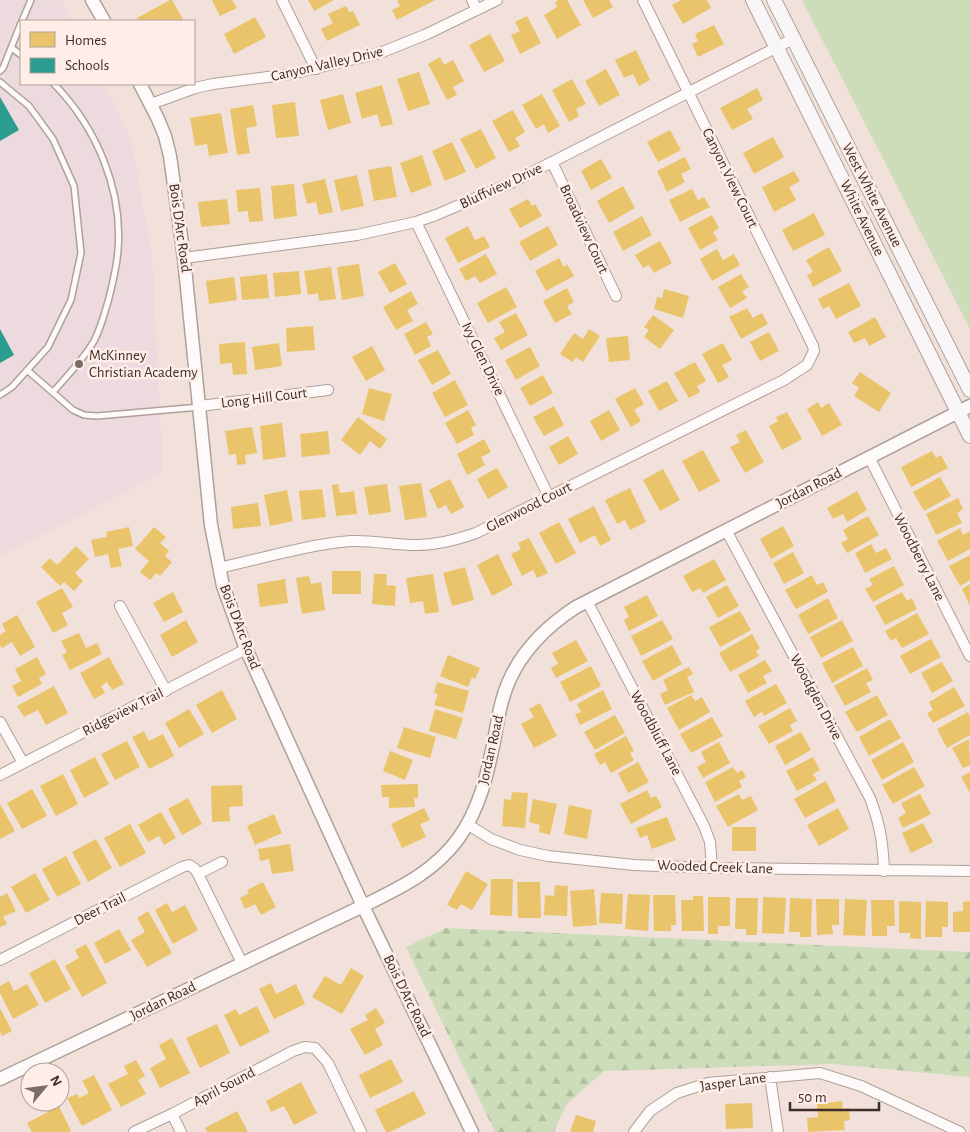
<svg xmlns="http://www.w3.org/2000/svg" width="970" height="1132" font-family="'Alegreya Sans',sans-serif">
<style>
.education{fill:#ecdadf}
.grass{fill:#cdddba}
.forest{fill:url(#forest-firs)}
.homes{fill:#e9c46a}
.schools{fill:#2a9d8f}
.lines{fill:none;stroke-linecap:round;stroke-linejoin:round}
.service-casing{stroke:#aea09a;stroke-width:8}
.minor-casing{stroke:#aea09a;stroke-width:12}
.tertiary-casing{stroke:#aea09a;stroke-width:15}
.secondary-casing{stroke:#aea09a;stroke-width:16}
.service{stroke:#fdfaf9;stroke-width:5}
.minor{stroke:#fdfaf9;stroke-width:10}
.tertiary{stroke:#fdfaf9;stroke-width:12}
.secondary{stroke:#f8f6f7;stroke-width:14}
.poi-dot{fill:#7c6d66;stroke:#feeee7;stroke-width:2}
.labels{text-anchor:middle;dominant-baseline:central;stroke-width:5;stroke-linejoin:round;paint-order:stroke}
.street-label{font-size:15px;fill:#3d2e27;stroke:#feeee7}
.poi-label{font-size:15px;fill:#3d2e27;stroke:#feeee7;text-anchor:start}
</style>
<defs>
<pattern id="forest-firs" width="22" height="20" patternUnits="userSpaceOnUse" patternTransform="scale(1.25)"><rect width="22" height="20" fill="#cdddba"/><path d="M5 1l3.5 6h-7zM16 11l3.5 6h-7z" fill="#b1bea0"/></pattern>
</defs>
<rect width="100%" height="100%" fill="#f2e1da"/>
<!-- education -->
<path class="education" d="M0,0H61L72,21H21V84H104L131,139L152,255L163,472L0,557Z"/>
<!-- grass -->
<path class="grass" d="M802,0H970V329Z"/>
<!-- forest -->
<path class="forest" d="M446,928L970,952V1077L833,1064L604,1071L566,1105L554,1132H495L406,947Z"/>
<!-- homes -->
<path class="homes" d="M170,0H172L183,19L179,21H138L137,18Z
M212,0H232L237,8L220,16Z
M308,0H334L314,11Z
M397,0H435L397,20L392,10L400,6Z
M559,0H567L581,25L557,39L544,15L557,7L555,2Z
M583,0H609L613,7L593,18Z
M681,0H707L711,8L683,24L672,5Z
M346,6L349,12L353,11L360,25L327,41L321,29L333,23L328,14Z
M527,16L541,43L520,54L511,35L520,31L515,22Z
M255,17L266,37L234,54L224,34Z
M714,25L724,44L698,57L692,44L698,41L695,34Z
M490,34L505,61L484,72L469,45Z
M636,50L650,80L639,86L633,74L624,78L615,60Z
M440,57L444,65L453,60L464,81L453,87L457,95L447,100L428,64Z
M606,69L620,95L599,106L585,81Z
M419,72L430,104L408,111L397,79Z
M572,79L586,104L576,109L579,116L569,122L552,90Z
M382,85L393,124L381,127L377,114L362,119L355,93Z
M757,88L763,100L747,109L753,119L732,130L720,108Z
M343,94L351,123L328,130L320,100Z
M542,94L560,126L548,133L544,124L536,129L522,105Z
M295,102L299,136L276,138L272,105Z
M253,105L257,126L246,128L250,153L237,155L230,109Z
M513,110L525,132L515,138L520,146L509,152L492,121Z
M221,113L228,153L209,156L207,144L195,146L190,118Z
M481,129L496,158L476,169L460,139Z
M670,130L681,150L658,162L647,142Z
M773,137L784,157L754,174L743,153Z
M452,142L466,172L445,181L432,151Z
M422,155L432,185L411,193L400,163Z
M685,157L691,169L681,174L685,182L667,192L657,171Z
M601,159L612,178L591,190L581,171Z
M391,166L397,197L374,201L368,170Z
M794,171L800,181L789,187L796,200L774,212L762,187Z
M357,175L364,206L341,211L334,180Z
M325,179L333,212L319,215L316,202L307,204L302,184Z
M294,184L297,216L274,219L271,186Z
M623,186L635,208L609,223L597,201Z
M260,188L263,221L249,222L248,211L238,212L236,190Z
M692,189L698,200L704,197L710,207L680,222L669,200Z
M227,199L230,224L201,227L198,202Z
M528,199L532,206L535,204L542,216L520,228L509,209Z
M814,213L825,235L793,251L782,230Z
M712,215L719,228L713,232L718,240L700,250L688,228Z
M642,216L652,235L623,251L613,232Z
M468,226L475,240L484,236L490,247L458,263L445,238Z
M548,226L558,245L530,261L519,242Z
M660,241L672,263L654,273L649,265L643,268L635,255Z
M829,247L842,271L813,287L807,275L813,272L806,260Z
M717,249L723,260L734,254L740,265L712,281L700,259Z
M486,254L497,274L480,283L475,276L466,281L459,269Z
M559,258L564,267L567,264L574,276L546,291L535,271Z
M395,263L407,284L390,293L378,272Z
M359,264L364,296L342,300L337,267Z
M331,267L336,299L319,301L318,293L308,295L304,271Z
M299,271L301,294L275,297L273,273Z
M267,274L269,298L242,300L240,277Z
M741,274L749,287L742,291L747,298L730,308L718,287Z
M234,277L237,300L209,304L206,281Z
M849,283L861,306L836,319L829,306L823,309L818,299Z
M506,287L517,307L488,323L477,303Z
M567,288L574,302L567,306L572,314L555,323L543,301Z
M664,289L689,296L683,318L654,309L657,297L662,298Z
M411,291L418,304L407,310L413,321L396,330L383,307Z
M747,308L753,318L762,313L768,324L741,339L729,317Z
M516,313L528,335L501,350L494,338L505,332L499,322Z
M653,315L674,330L660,349L644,337L649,330L644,327Z
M875,317L886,337L869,346L865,338L854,343L848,332Z
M426,322L433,334L427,337L431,346L415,355L404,334Z
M313,326L315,350L287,352L286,328Z
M589,329L600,336L583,362L576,357L573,362L560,354L574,333L583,339Z
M769,332L779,351L760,361L750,342Z
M628,336L630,360L609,362L606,338Z
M245,342L247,374L233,375L232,363L220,364L219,344Z
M279,343L282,366L255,370L252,347Z
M723,343L732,360L722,365L729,377L718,383L702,354Z
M372,346L385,370L366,381L352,357Z
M530,347L540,366L516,380L505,360Z
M438,350L451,374L432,385L418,360Z
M695,362L706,381L697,386L700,392L689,398L674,373Z
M860,372L891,393L879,412L854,396L859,388L852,383Z
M543,375L553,393L530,406L520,388Z
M455,380L468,405L445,417L432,393Z
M667,381L678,401L659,411L648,391Z
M369,388L392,394L384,421L362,414Z
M635,388L644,404L634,410L641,421L631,427L615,399Z
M818,402L821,408L829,403L842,425L822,436L807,409Z
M554,406L564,425L544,436L533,417Z
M468,410L476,425L471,428L474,435L457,444L445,423Z
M609,410L620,430L601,441L590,421Z
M787,412L802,439L782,450L769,426L778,421L776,417Z
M358,417L387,439L380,449L370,441L360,455L341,440Z
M282,423L286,457L263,460L260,426Z
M252,427L257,453L245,455L246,464L237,465L236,454L229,455L225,431Z
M746,430L764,462L745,473L730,447L740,442L736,435Z
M328,431L330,454L302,457L300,434Z
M568,436L578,454L559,465L549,447Z
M484,439L491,452L481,457L485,465L467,475L457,454Z
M703,450L720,481L699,492L682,461Z
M932,451L936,458L941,455L948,468L911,487L901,467Z
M497,468L508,487L488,499L477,479Z
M663,469L680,500L660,511L643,480Z
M940,477L951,496L924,511L913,492Z
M450,479L464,507L451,514L446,505L438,509L429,490Z
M421,483L427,517L405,520L399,486Z
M338,484L340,493L354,491L357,514L336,516L332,485Z
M387,484L391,512L369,515L364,487Z
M630,488L646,522L630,530L625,520L617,524L605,500Z
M322,489L326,517L302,520L299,491Z
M287,490L293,521L270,526L264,495Z
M857,491L867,510L847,522L843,514L833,519L827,508Z
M958,498L963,509L957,513L962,523L936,535L926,514Z
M258,503L261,526L233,529L231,507Z
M594,506L611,540L600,546L595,535L580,543L568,519Z
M868,516L879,535L847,553L841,543L848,539L843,530Z
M559,522L576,553L556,564L539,533Z
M783,526L794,546L771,559L760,539Z
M129,527L133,546L118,549L122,566L111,568L108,554L95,557L91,540L107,537L106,532Z
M154,527L166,537L160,543L169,551L165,556L172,562L160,576L156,573L150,580L140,572L149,561L135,549Z
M960,528L963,535L970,531V549L948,561L937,541Z
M529,538L548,573L537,578L533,570L522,576L511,554L521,549L518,543Z
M871,544L876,553L886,548L892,559L865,573L855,553Z
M76,546L89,559L75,573L83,581L74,591L64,582L60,586L41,567L50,558L57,565Z
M793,552L804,573L784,584L773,563Z
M498,554L513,585L492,596L477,565Z
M970,555V580L960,586L949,566Z
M714,559L726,580L703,593L700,588L692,592L683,576Z
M894,566L904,585L873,602L865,589L873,585L869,579Z
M465,567L474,600L452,606L443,573Z
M332,571H361V594H332Z
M374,574H387L386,585L396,586L395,606L372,604Z
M433,574L439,612L425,614L423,601L410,603L406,578Z
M812,575L817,585L823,582L828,592L796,609L785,590Z
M309,576L311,584L321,582L325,610L302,614L296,578Z
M285,579L288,603L260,607L257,584Z
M970,584V606L962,589Z
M727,585L739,606L718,618L706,597Z
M62,588L73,607L62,613L68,625L53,633L36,602Z
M173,592L183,612L164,622L153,603Z
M902,592L907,601L912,598L917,609L885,625L875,606Z
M647,595L658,616L629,631L624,620L629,617L624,607Z
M828,598L838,618L808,634L798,615Z
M740,611L751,630L720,647L709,627Z
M917,613L929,634L902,648L896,638L891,641L885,631Z
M17,615L35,647L20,656L12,642L2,648L0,645V635L6,631L2,624Z
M186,620L198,642L172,657L160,635Z
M662,620L673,639L641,656L631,636Z
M842,620L853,641L821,658L810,637Z
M79,633L86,648L97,643L102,654L70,670L62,655L67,652L61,641Z
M752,634L760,648L756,651L759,656L730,672L719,653Z
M931,639L941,657L910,674L900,656Z
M576,640L588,661L556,678L551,668L558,664L552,653Z
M672,645L682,664L653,681L642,661Z
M853,647L863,666L832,683L822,663Z
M448,655L480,668L475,679L472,677L468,687L440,676Z
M37,657L46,674L39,678L42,684L18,697L12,686L21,681L15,669Z
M109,657L124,684L112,690L107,682L101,686L105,693L94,699L80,673Z
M765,660L772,671L763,676L767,683L748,693L738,675Z
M942,662L953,681L932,693L921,673Z
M591,666L601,686L570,702L560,682Z
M689,667L693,674L687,677L694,692L665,705L660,694L668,690L663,680Z
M867,668L873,680L866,683L871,692L845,706L834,686Z
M437,682L469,691L463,713L434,705L438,694L434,693Z
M776,684L787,703L764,716L762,712L754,717L745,701Z
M54,686L68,713L46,725L38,710L24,717L17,706Z
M954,687L965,706L933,723L927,713L933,710L929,702Z
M222,690L237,719L212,733L196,705Z
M603,690L612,709L580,725L575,714L581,712L577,704Z
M691,695L695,701L702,697L710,712L679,730L667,708Z
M877,695L888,715L857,732L845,712Z
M540,703L557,736L534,748L521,724L534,717L529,709Z
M790,708L797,721L790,725L793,731L769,744L758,726Z
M189,709L204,734L179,748L165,723Z
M435,709L463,718L456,739L429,731Z
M968,712L970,717V735L947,748L937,729Z
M615,715L625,733L595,750L584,732Z
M712,717L723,736L691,753L680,734Z
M890,719L901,738L869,756L859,737Z
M404,727L436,737L430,758L397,748Z
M144,731L149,741L163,734L174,756L149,769L132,737Z
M801,732L811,750L785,765L775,746Z
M626,736L634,751L630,753L634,760L611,773L605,762L600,765L594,754Z
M969,739L970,765L963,768L952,748Z
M127,741L140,767L115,780L101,754Z
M719,742L730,763L703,778L697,767L706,762L701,752Z
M903,742L914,762L882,780L871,760Z
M390,751L413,760L405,780L383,771Z
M95,757L109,784L84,798L70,770Z
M813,757L820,770L813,774L817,780L797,791L786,771Z
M638,762L649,782L628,793L618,773Z
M733,767L737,773L742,770L746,777L739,781L742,787L715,802L705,782Z
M914,767L925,786L893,804L882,785Z
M970,772V793L961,777Z
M63,774L78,804L56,816L40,786Z
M826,781L836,801L805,818L794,799Z
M418,784V798H414L415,807L389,808V797H382L381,785Z
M242,785L243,806L229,807L230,821L212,822L211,786Z
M32,789L47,816L22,829L7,803Z
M647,790L651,798L656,796L662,807L631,824L620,804Z
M512,792L528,793L525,828L502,826L504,799L511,800Z
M739,794L742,800L751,796L758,810L728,827L716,806Z
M920,794L931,814L903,828L898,818L906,813L901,803Z
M188,798L202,824L182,835L168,809Z
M533,799L557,804L550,835L539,832L540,825L529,822Z
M0,804L15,831L0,839Z
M569,805L592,810L587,839L564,834Z
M424,808L430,820L420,824L426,837L402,848L391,824Z
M838,808L849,829L819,846L807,825Z
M161,812L176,838L164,845L159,836L148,842L138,825Z
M274,814L282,833L255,845L247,826Z
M667,817L676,840L652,849L647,835L640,838L636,828Z
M923,823L933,842L911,853L902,833Z
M130,824L146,853L120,867L104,838Z
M732,827H756V851H732Z
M96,839L112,868L88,882L72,852Z
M290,844L294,871L272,874L269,859L260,861L258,849Z
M66,856L81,884L57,897L42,869Z
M466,871L488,884L472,910L461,904L457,910L447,905Z
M35,873L50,900L26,913L11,887Z
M491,879H513L512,916L490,915Z
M263,882L276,907L261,915L255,904L245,909L240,898L249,893L247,890Z
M517,882H540L541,918H518Z
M555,885L568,886L567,916L544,915L545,895L554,896Z
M594,889L597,925L573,927L570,891Z
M7,893L16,911L3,917L7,924L0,927V897Z
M601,893L623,894L622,924L599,923Z
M628,894L650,895L648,931L625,929Z
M653,895H675L676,925H671V931H654Z
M693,896H703L704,931H682L681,900H693Z
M708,897H730V926H718V934H708Z
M763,897L786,898L784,934L762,933Z
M736,898H758L757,935H746V929H735Z
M790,898L812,899L811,937H800V932H789Z
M816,899H839V925H832L833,934L817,935Z
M845,899L867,900L865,936L843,935Z
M871,900H894L895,926H887V936H872Z
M899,901L921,902V939L910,938V933H899Z
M926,901L948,902V927H942V937H925Z
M970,901V932H953V912L963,911V902Z
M167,903L172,912L185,905L198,930L173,944L155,910Z
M148,911L172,953L147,967L131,940L145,932L137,918Z
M119,929L131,950L105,964L94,943Z
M86,944L107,983L82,997L65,966L79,958L75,950Z
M55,959L71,989L45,1003L29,973Z
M351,968L364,976L342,1014L312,997L325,976L341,985Z
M9,981L14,991L27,984L39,1005L13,1019L0,993V986Z
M271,983L276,994L296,984L305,1004L274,1019L259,989Z
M257,1006L270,1032L240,1047L224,1015L236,1009L239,1015Z
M0,1008L12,1031L2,1036L0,1032Z
M376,1008L385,1023L375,1029L383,1045L365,1055L350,1029L368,1020L365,1015Z
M217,1024L230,1053L200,1068L186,1038Z
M172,1038L190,1073L160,1088L150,1068L166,1059L159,1045Z
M391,1059L403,1082L370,1098L359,1075Z
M136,1060L145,1076L138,1080L146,1094L121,1107L108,1084L128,1074L124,1066Z
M94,1075L112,1110L82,1126L67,1098L77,1094L79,1098L89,1093L82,1081Z
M301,1082L317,1113L294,1125L284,1106L271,1112L266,1101Z
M414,1091L426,1114L390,1132H386L375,1110Z
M842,1101L843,1109L849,1108L850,1120L844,1121L845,1130L808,1132L807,1118L818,1117L817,1104Z
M48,1102H57L71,1131L68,1132H32L27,1123L48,1112L44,1104Z
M752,1103L753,1128L726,1129L725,1104Z
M237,1111L248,1132H207L205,1128Z
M576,1115L596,1121L593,1132H570Z"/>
<!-- schools -->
<path class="schools" d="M0,97L19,130L0,141Z
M0,329L14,355L0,363Z"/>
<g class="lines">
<defs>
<path id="service" d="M22,21L31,0
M12,48L21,55
M0,71L3,68L21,23
M0,82L29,106L53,139L74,186L81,253L71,300L48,347L12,387L0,395
M27,370L73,410L84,415L97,416L200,407
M53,392C67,376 83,360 94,341C101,328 105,312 109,298C113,282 117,266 118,250C123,189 96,127 54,84"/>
<path id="minor" d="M282,0L316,69
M472,0L477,10
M151,104L195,88L213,84L291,74L380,53L427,34L497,0
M552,162L616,296
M416,222L549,497
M184,258L357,235L416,222L436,215L513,182L793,39
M200,406L328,390
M869,457L970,656
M726,530L870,798C880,824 883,843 884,871
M219,568C260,559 309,544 351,541C373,540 394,545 416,545C437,545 456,540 476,533L784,380L807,365L814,351L813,346L643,0
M587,601L704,826L710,842L712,868
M120,606L166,691
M0,722L23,763
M0,775L246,649
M467,824L491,839L520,850L548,856L634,865L712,868L970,871
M198,874L222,862
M0,960L182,867L189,865L195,869L198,874L242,963
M770,1077L778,1132
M172,1114L181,1132
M134,1132L172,1114L293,1051L305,1047L315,1048L328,1063L361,1132
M634,1132L650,1111L677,1093L708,1083L820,1073L861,1086L960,1132"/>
<path id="tertiary" d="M92,0L104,21
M140,84L158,119L165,136L170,156L184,258L211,525L223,586L246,649L363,906L472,1132
M0,1079L363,906C399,888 434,872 458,839C480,809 488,772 495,736C498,718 501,699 509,681C523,649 547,626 576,607L970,406"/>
<path id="secondary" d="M753,0L970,436
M774,0L970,390"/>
</defs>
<!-- service casing -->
<use href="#service" class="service-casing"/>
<!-- minor casing -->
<use href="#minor" class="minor-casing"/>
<!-- tertiary casing -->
<use href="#tertiary" class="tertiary-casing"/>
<!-- secondary casing -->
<use href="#secondary" class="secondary-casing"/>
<!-- service -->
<use href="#service" class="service"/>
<!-- minor -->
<use href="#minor" class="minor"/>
<!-- tertiary -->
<use href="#tertiary" class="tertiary"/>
<!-- secondary -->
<use href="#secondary" class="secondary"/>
</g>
<!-- markers -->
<circle class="poi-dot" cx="79" cy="364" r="5"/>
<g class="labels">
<!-- street labels -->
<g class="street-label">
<text transform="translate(327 64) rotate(-13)">Canyon Valley Drive</text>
<text transform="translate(730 178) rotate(64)">Canyon View Court</text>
<text transform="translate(501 186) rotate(-25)">Bluffview Drive</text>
<text transform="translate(872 195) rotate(63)">West White Avenue</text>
<text transform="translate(862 218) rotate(64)">White Avenue</text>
<text transform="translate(180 228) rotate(82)">Bois D'Arc Road</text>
<text transform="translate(584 229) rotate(65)">Broadview Court</text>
<text transform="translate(483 359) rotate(64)">Ivy Glen Drive</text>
<text transform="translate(264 398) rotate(-7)">Long Hill Court</text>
<text transform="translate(809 488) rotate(-27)">Jordan Road</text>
<text transform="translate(529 507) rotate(-27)">Glenwood Court</text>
<text transform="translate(919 557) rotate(63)">Woodberry Lane</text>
<text transform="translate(240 627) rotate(69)">Bois D'Arc Road</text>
<text transform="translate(816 697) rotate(62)">Woodglen Drive</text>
<text transform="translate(123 712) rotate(-27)">Ridgeview Trail</text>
<text transform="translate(656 733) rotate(62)">Woodbluff Lane</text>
<text transform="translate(491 750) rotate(-77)">Jordan Road</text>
<text transform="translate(715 867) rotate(2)">Wooded Creek Lane</text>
<text transform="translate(100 909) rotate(-27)">Deer Trail</text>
<text transform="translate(407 996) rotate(64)">Bois D'Arc Road</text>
<text transform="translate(163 1001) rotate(-26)">Jordan Road</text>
<text transform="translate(733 1082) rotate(-8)">Jasper Lane</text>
<text transform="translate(224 1087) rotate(-28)">April Sound</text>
</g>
<!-- poi labels -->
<g class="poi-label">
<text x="89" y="355">McKinney<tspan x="89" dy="17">Christian Academy</tspan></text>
</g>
</g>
<!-- legend -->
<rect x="20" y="20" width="175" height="65" fill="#feeee7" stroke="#b1a19a"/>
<rect x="30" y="32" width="25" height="15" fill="#e9c46a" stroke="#b1a19a"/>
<text x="65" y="45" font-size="15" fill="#3d2e27">Homes</text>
<rect x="30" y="58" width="25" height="15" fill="#2a9d8f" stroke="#b1a19a"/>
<text x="65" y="70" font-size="15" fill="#3d2e27">Schools</text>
<!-- north arrow -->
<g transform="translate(45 1087) rotate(61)"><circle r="24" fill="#feeee7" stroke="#b1a19a"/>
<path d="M0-4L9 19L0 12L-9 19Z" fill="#7c6d66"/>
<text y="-8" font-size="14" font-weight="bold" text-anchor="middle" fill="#3d2e27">N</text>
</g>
<!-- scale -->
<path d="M790 1102v8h89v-8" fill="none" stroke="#3d2e27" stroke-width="2.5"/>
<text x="798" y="1102" font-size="15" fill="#3d2e27" stroke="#feeee7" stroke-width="4" paint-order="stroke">50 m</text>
</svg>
